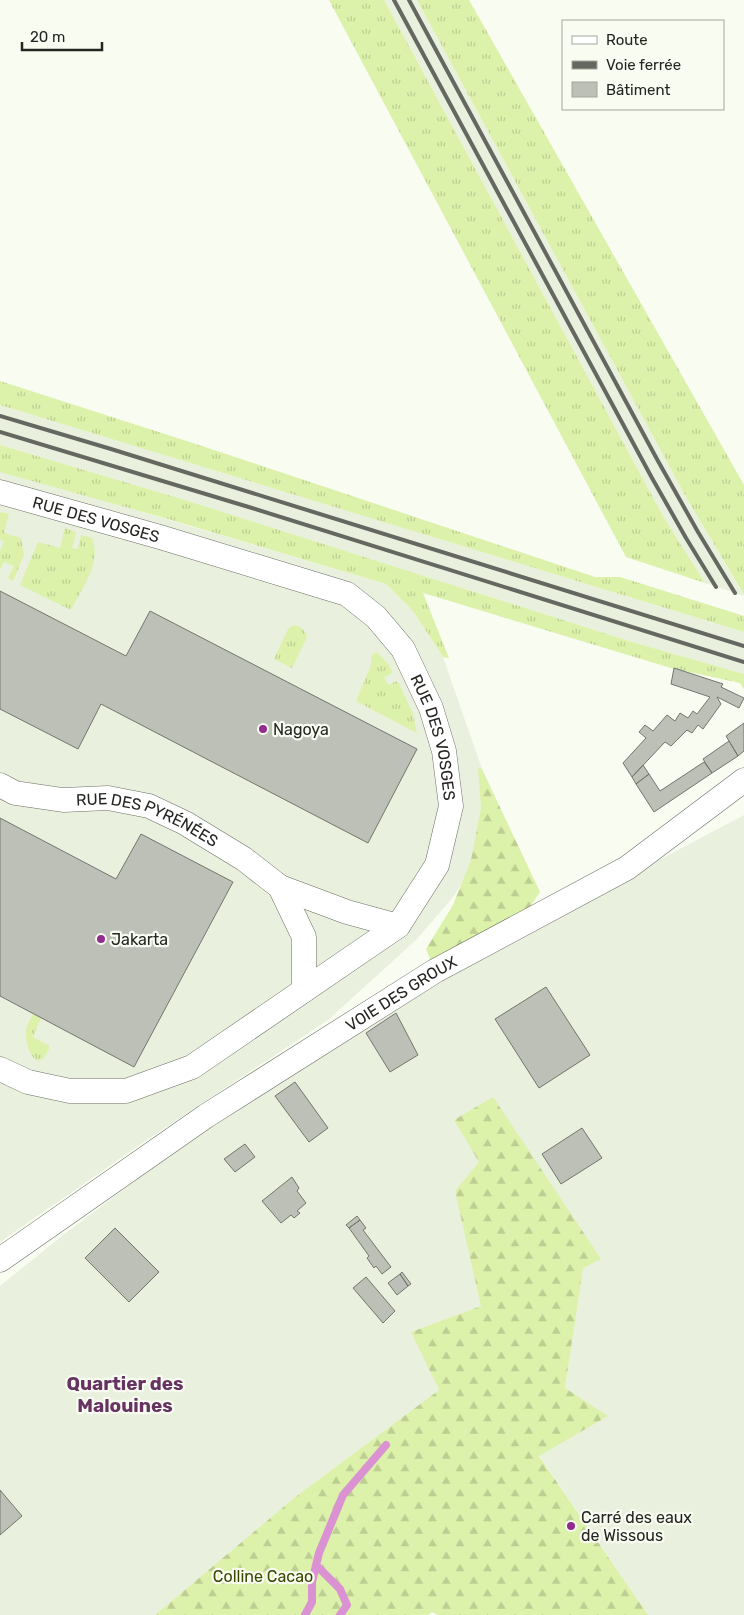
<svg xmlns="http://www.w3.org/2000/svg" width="744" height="1615" font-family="Rubik,sans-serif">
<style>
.built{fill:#eaf0de}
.grass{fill:url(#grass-tufts)}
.forest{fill:url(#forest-firs)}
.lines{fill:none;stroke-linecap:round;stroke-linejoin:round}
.stream{stroke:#da92d3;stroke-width:8}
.building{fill:#bdc0b6;stroke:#73766d}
.minor-casing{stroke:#6b6f65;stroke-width:25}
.minor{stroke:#fff;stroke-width:24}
.rail{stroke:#656761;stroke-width:4}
.poi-dot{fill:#942b8f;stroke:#f8fcf1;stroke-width:2}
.labels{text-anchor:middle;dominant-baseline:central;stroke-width:4.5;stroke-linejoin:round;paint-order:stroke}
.street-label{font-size:16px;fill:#242521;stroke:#f8fcf1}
.poi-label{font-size:16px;fill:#242521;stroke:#f8fcf1;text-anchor:start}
.park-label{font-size:16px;fill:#384600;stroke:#f8fcf1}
.quarter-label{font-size:19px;font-weight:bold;fill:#673363;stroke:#f8fcf1}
</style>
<defs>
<pattern id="grass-tufts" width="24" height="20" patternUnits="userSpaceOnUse" patternTransform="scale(1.25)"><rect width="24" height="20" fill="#dcf1aa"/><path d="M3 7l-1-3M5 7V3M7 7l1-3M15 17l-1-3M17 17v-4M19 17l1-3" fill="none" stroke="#bdce92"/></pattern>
<pattern id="forest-firs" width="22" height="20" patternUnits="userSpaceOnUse" patternTransform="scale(1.25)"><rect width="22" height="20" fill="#dcf1aa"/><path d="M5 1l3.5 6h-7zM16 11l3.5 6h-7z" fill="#bdce92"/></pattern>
</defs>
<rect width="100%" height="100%" fill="#f8fcf1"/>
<!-- built -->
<path class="built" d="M384,0H417L686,497L744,596L705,583L663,516Z
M0,405L744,632V674L632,642L185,500L0,445Z
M0,470L386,584L413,611L443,657L482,769L489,808L482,849L454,896L416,940L328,1020L148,1139L0,1242Z
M744,815V1615H648L539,1455L565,1389L582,1268L412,1332L439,1390L294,1498L155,1615H0V1286L62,1236L168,1156L391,1008L503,943Z"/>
<!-- grass -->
<path class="grass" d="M329,0H384L663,516L705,583L626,557Z
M417,0H469L744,485V595L686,497Z
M0,381L202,446L595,577H620L744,616V632L0,405Z
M0,445L185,500L632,642L744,674V689L740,683L671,668L423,593L449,658L443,657L413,611L386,584L168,519L0,472Z
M0,512L9,514L4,533L21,538L24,555L13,581L8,578L14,566L4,562L0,569V551L4,542L0,539Z
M65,528L76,532L72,548L78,549L81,535L92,538C102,563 82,588 71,610L20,585L38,542L60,548Z
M293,625C301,627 305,629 307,637L292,668L274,659L288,629Z
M377,652L388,664L393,672L384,678L389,685L396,681L399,684L413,714L417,733L356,701L371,665V656Z
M33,1014L41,1018L33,1037L49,1046V1049L43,1059L37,1061C28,1054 25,1041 26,1030C27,1024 31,1018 33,1014Z"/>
<!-- forest -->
<path class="forest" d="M478,768L482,769L540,892L516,927L434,969L426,949L453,905L471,860L481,808Z
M493,1097L601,1259L583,1268L565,1388L608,1416L539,1456L648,1615H438L432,1612L428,1615H155L294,1498L439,1390L411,1332L481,1306L455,1191L479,1162L454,1120Z"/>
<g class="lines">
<!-- stream -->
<path class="stream" d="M316,1565L340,1589L347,1605L340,1615
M305,1615L312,1602V1582L319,1553L343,1495L386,1445"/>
</g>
<!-- building -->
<path class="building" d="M0,591L126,656L150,611L417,749L368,843L101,704L78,749L0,709Z
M674,668L723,684L721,687L744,698L739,708L717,697L721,704L703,729L698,725L692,733L687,730L671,746L665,742L632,777L623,763L646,738L639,732L645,725L653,731L667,715L675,721L680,713L688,718L693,711L697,714L710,697L671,684Z
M744,723V751L738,756L726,736Z
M729,741L738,756L712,773L703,759Z
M704,762L712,773L654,812L636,784L649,774L660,791Z
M643,765L649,774L636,784L632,777Z
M0,818L116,879L141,834L233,882L134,1067L0,996Z
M546,987L590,1055L539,1088L495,1019Z
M396,1013L418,1055L390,1072L366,1033Z
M295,1082L328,1128L309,1142L275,1096Z
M582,1128L602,1158L561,1184L542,1154Z
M245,1144L255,1157L235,1172L224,1159Z
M292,1177L299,1188L297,1191L306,1203L297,1211L300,1213L294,1218L291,1215L281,1223L262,1201Z
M357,1216L360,1220L349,1228L346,1225Z
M360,1220L366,1228L363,1230L391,1267L382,1274L376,1266L374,1268L367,1258L369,1256L349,1228Z
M115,1228L159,1272L129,1302L85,1258Z
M402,1272L411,1284L408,1286L400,1274Z
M400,1274L408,1286L397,1295L388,1283Z
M366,1277L395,1311L383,1323L353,1288Z
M0,1490L22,1516L0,1535Z"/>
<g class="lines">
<defs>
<g id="minor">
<path id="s1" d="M0,492L160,537L347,594L376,617L403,649L431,708L444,751L451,806L437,865L398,926L192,1067L126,1091H70L28,1082L0,1069"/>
<path id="s2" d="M0,785L15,793L63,800L108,798L149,806L185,823L244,859L280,887L304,937V990"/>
<path d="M280,887L347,912L398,926"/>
<path id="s3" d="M0,1260L206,1116L435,971L627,868L744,780"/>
</g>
</defs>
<!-- minor casing -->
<use href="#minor" class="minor-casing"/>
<!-- minor -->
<use href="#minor" class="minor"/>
<!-- rail -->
<path class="rail" d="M394,0L652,478L686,538L716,587
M409,0L658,461L698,532L735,593
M0,416L111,449L744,646
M0,432L252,508L744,662"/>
</g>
<!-- markers -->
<g class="poi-dot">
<circle cx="263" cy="729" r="5"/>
<circle cx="101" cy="939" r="5"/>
<circle cx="571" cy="1526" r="5"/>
</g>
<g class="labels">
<!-- street labels -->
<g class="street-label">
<text stroke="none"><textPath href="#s1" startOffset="100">RUE DES VOSGES</textPath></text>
<text stroke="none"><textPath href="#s1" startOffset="535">RUE DES VOSGES</textPath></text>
<text stroke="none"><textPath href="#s2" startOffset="154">RUE DES PYRÉNÉES</textPath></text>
<text stroke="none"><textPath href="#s3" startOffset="482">VOIE DES GROUX</textPath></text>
</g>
<!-- poi labels -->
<g class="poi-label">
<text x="273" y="729">Nagoya</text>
<text x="111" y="939">Jakarta</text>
<text x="581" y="1517">Carré des eaux<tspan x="581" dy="18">de Wissous</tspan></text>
</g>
<!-- park labels -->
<g class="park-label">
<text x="263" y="1576">Colline Cacao</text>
</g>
<!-- quarter labels -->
<g class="quarter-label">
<text x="125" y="1383">Quartier des<tspan x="125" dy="22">Malouines</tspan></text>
</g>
</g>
<!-- legend -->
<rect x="562" y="20" width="162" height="90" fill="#f8fcf1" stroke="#a3a69e"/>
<rect x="572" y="36" width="25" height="8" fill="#ffffff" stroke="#a3a69e"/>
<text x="606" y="45" font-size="15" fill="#242521">Route</text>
<rect x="572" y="61" width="25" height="8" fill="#656761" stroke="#a3a69e"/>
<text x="606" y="70" font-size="15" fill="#242521">Voie ferrée</text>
<rect x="572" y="82" width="25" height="15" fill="#bdc0b6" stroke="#a3a69e"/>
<text x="606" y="95" font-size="15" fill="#242521">Bâtiment</text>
<!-- scale -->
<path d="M22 42v8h80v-8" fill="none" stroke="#242521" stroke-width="2.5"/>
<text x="30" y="42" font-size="15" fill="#242521" stroke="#f8fcf1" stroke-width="4" paint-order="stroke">20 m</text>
</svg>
